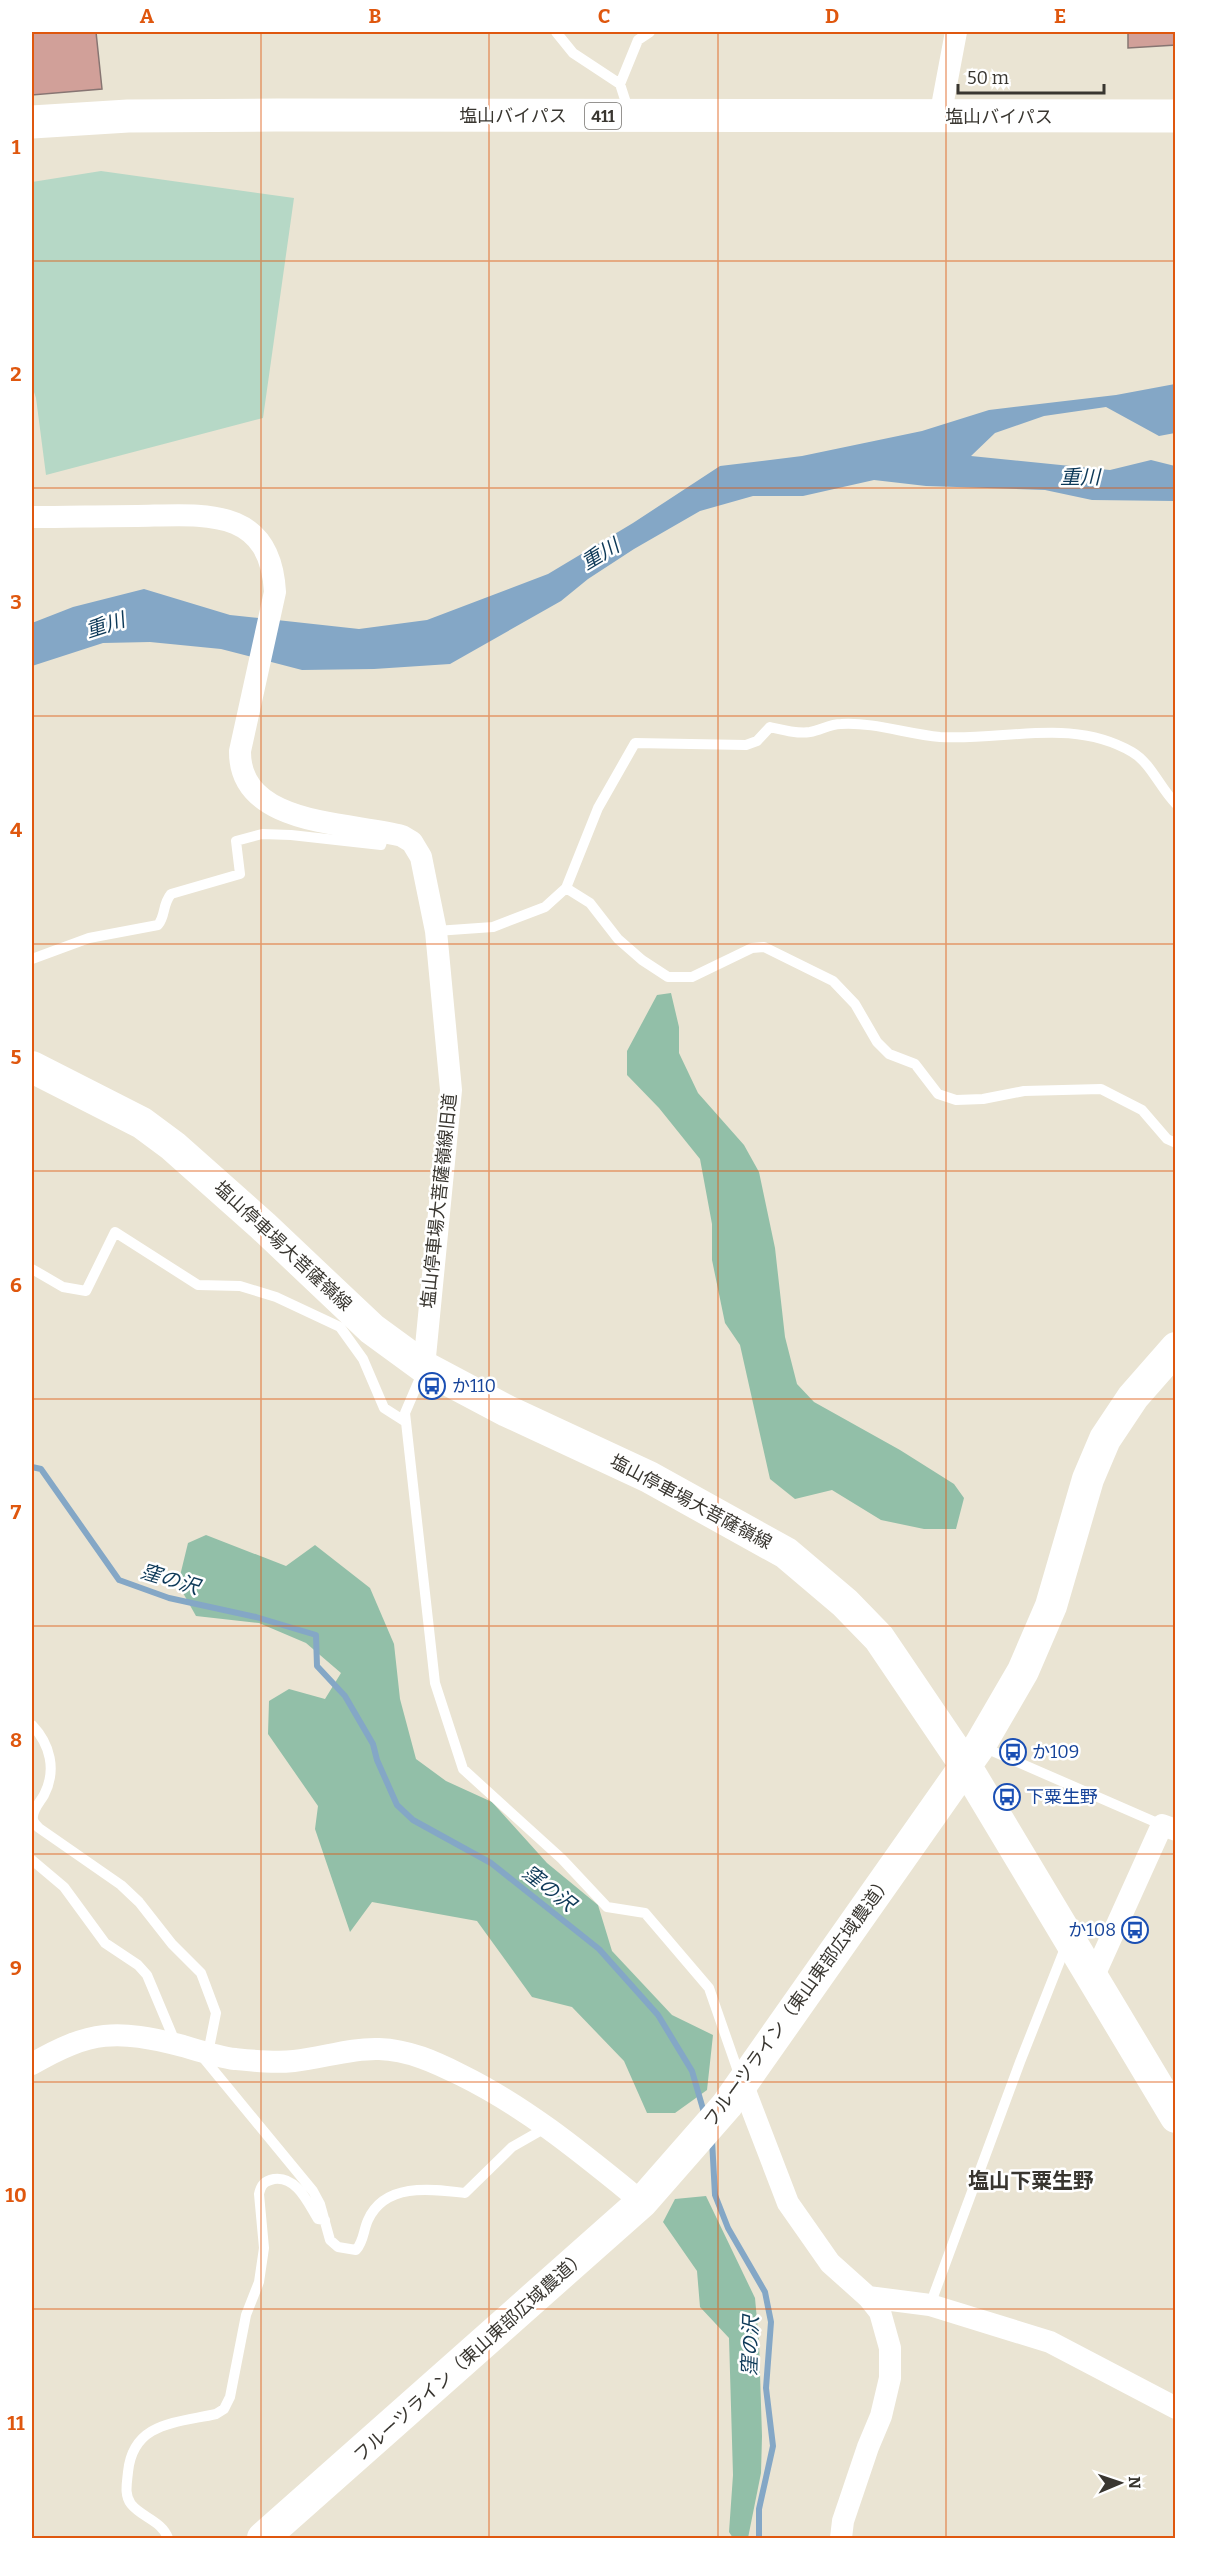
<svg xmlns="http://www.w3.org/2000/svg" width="1207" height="2570" font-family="Bitter,'Noto Sans JP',serif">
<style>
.green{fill:#b6d8c6}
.forest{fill:#92bfa8}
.water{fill:#84a7c6}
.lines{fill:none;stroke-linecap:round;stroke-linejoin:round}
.stream{stroke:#84a7c6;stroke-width:6}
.building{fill:#d1a099;stroke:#877572;stroke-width:1.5}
.lane{stroke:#fff;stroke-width:10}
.street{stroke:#fff;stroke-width:22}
.secondary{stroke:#fff;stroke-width:32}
.highway{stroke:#fff;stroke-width:33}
.grid{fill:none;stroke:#df570e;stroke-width:1.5;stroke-opacity:0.55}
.labels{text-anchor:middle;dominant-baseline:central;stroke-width:5;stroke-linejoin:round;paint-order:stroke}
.shield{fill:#fff;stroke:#74726e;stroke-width:1.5}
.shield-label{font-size:16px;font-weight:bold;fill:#393630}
.street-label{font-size:18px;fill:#393630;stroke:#fff}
.transit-label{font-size:18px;fill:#164399;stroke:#fff;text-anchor:start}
.water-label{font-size:20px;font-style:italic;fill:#0d3958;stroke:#fff}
.quarter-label{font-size:21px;font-weight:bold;fill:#393630;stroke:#fff}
.neatline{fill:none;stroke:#df570e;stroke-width:2}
.grid-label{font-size:20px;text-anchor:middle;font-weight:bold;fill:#df570e}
</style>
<rect width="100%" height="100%" fill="#eae4d3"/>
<!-- green -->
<path class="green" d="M101,171L294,198L263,418L46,475L36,398L32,386V182Z"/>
<!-- forest -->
<path class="forest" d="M671,993L679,1027V1053L698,1093L744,1145L759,1172L775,1248L785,1337L797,1384L814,1402L900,1450L954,1484L964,1498L956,1529H924L881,1520L832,1490L795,1499L770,1479L740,1345L725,1323L712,1260V1224L700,1159L659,1108L627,1075V1051L657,995Z
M206,1535L286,1566L315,1545L370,1588L394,1644L400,1699L416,1759L446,1781L492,1802L547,1863L598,1905L612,1951L672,2015L713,2035L707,2090L675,2113H647L624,2061L572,2007L532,1997L477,1921L372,1902L350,1932L315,1829L318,1806L268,1734L269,1701L289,1689L325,1699L341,1673L306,1643L259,1623L196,1616L178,1584L188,1543Z
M706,2196L755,2298L759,2342L762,2436L761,2473L748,2538H733L729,2532L733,2475L729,2338L700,2307L697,2271L663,2222L675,2199Z"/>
<!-- water -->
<path class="water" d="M1175,384V433L1159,436L1106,407L1044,416L995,433L971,456L1110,470L1151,460L1175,466V501L1092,500L1045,490L926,486L874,480L803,496H753L700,511L634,549L588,579L561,601L450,664L374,669L302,670L221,649L150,642L103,643L32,666V623L73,607L144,589L230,615L359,629L427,620L548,574L633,523L720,466L802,456L922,431L989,410L1116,395Z"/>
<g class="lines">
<!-- stream -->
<path class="stream" d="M32,1467L41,1469L119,1580L169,1598L256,1617L316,1635L317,1666L345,1696L373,1744L377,1760L397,1805L413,1820L491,1863L599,1949L658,2015L692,2071L705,2116
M712,2140L715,2195L728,2228L765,2292L771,2322L766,2388L773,2446L759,2509V2538"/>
</g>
<!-- building -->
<path class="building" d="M32,32H96L102,89L32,95Z
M1128,32H1176V45L1128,48Z"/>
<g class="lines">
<!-- lane -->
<path class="lane" d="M556,32L573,53L620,84L629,112
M620,84L638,40L650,32
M566,888L598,808L635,743L746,745L757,741L770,727C783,730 797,734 810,732C821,730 830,724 841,724C874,722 907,734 940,737C1005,741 1072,717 1132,752C1151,763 1160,788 1176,804
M436,931L493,927L545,907L566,888L590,903L618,939L642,960L668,977H692L752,948L764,947L833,981L855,1004L877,1042L889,1054L915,1064L938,1094L956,1100L983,1099L1024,1091L1101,1089L1142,1110L1167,1139L1176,1143
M32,959L89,938L158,925C166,915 162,905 171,894L240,874L236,841L262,834L291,835L381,845L385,832
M32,1269L63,1287L86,1291L115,1232L198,1285L240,1286L276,1297L340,1327L363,1359L384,1408L406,1422
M423,1371L405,1413L435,1683L463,1769L562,1859L607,1907L645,1913L709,1988L740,2077
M32,1725C50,1744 57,1770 44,1795C40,1802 34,1808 33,1816C32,1821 35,1824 39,1828L121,1885L139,1902L172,1944L201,1973L216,2013L208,2053
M983,1747L1162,1825
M32,1860L64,1887L105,1943L138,1965L147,1975L176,2044
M201,2055L313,2191L320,2204L330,2240L338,2247L356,2250C364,2241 363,2231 368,2220C385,2182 432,2189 465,2193L512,2147L547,2127
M930,2305L1020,2062L1067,1943
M168,2538C162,2521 141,2517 131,2504C124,2495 127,2483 128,2472C133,2422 176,2423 216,2414L224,2409L230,2397L246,2315L259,2282L264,2248L259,2194C261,2185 264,2181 274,2179C297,2176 308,2203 318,2219L325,2220"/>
<!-- street -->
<path class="street" d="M940,117L956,32
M32,517C67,517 102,516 137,516C203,515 270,505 275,592L240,751C239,827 351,822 402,836L412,842L421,857L426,882L436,931L451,1090L424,1367
M1092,1980L1162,1825L1176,1830
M32,2064C91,2030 116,2029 183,2046C200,2051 218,2057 235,2059C255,2061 274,2063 294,2061C323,2058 350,2048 379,2049C409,2050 435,2062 461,2075C528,2108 584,2155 642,2202
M742,2083L788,2203L830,2263L868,2297L880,2312L890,2348V2378L881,2416L868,2447L843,2521L841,2538
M868,2297L930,2305L1050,2342L1176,2408"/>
<!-- secondary -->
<path class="secondary" d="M32,1067L142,1123L173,1146L263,1226L372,1329L424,1367L507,1411L649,1477L757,1537L786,1553L845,1603L879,1638L965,1765L1176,2117
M263,2538L642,2202L727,2105L980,1745L1023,1671L1051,1606L1088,1479L1105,1439L1133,1397L1176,1348"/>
<!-- highway -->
<path class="highway" d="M32,122L128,116L276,115L1176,116"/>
</g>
<!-- grid -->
<path class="grid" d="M261,32V2538M489,32V2538M718,32V2538M946,32V2538M32,261H1176M32,488H1176M32,716H1176M32,944H1176M32,1171H1176M32,1399H1176M32,1626H1176M32,1854H1176M32,2082H1176M32,2309H1176"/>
<!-- icons -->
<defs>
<symbol id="bus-ring" viewBox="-11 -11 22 22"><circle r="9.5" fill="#fff" stroke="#1a4fb4" stroke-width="1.5"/><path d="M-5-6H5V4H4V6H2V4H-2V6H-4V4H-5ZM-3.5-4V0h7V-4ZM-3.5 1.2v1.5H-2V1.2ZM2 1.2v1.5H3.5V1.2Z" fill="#1a4fb4"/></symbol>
</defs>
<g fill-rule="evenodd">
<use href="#bus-ring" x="417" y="1371" width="30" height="30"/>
<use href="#bus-ring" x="998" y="1737" width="30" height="30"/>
<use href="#bus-ring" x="992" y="1782" width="30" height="30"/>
<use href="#bus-ring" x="1120" y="1915" width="30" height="30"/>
</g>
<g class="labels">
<!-- shield labels -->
<rect class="shield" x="585" y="103" width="36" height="26" rx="4.5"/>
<g class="shield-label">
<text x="603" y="116">411</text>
</g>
<!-- street labels -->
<g class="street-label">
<text x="513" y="116">塩山バイパス</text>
<text x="999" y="117">塩山バイパス</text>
<text transform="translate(439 1201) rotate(-84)">塩山停車場大菩薩嶺線旧道</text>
<text transform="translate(283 1246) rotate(43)">塩山停車場大菩薩嶺線</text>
<text transform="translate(691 1502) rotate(28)">塩山停車場大菩薩嶺線</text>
<text transform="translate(798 2001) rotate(-54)">フルーツライン（東山東部広域農道）</text>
<text transform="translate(470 2356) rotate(-42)">フルーツライン（東山東部広域農道）</text>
</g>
<!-- transit labels -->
<g class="transit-label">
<text x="452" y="1386">か110</text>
<text x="1032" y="1752">か109</text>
<text x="1026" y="1797">下粟生野</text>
<text x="1116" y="1930" text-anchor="end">か108</text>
</g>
<!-- water labels -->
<g class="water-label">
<text x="1080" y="477">重川</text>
<text transform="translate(600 554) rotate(-31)">重川</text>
<text transform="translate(105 625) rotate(-18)">重川</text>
<text transform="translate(170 1579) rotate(17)">窪の沢</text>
<text transform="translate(549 1888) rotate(38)">窪の沢</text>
<text transform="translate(750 2346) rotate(-88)">窪の沢</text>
</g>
<!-- quarter labels -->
<g class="quarter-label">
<text x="1031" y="2181">塩山下粟生野</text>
</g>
</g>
<!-- border -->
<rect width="1207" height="2570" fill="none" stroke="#ffffff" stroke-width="66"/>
<!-- north arrow -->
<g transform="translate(1120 2483) rotate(88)" stroke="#ffffff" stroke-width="4.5" paint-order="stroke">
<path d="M0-4.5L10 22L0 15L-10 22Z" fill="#393630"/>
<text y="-9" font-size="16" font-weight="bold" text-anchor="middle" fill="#393630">N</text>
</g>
<!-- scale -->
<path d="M958 84v9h146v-9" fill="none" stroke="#393630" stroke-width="3"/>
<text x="967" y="84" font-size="18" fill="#393630" stroke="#ffffff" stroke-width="4.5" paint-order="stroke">50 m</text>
<rect x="33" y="33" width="1141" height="2504" class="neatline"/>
<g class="grid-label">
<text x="147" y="23">A</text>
<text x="375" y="23">B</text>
<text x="604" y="23">C</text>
<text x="832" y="23">D</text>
<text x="1060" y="23">E</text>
<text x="16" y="154">1</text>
<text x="16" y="381">2</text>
<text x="16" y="609">3</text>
<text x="16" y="837">4</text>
<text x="16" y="1064">5</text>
<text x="16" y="1292">6</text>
<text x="16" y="1519">7</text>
<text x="16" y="1747">8</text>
<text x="16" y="1975">9</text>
<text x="16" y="2202">10</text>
<text x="16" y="2430">11</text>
</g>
</svg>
